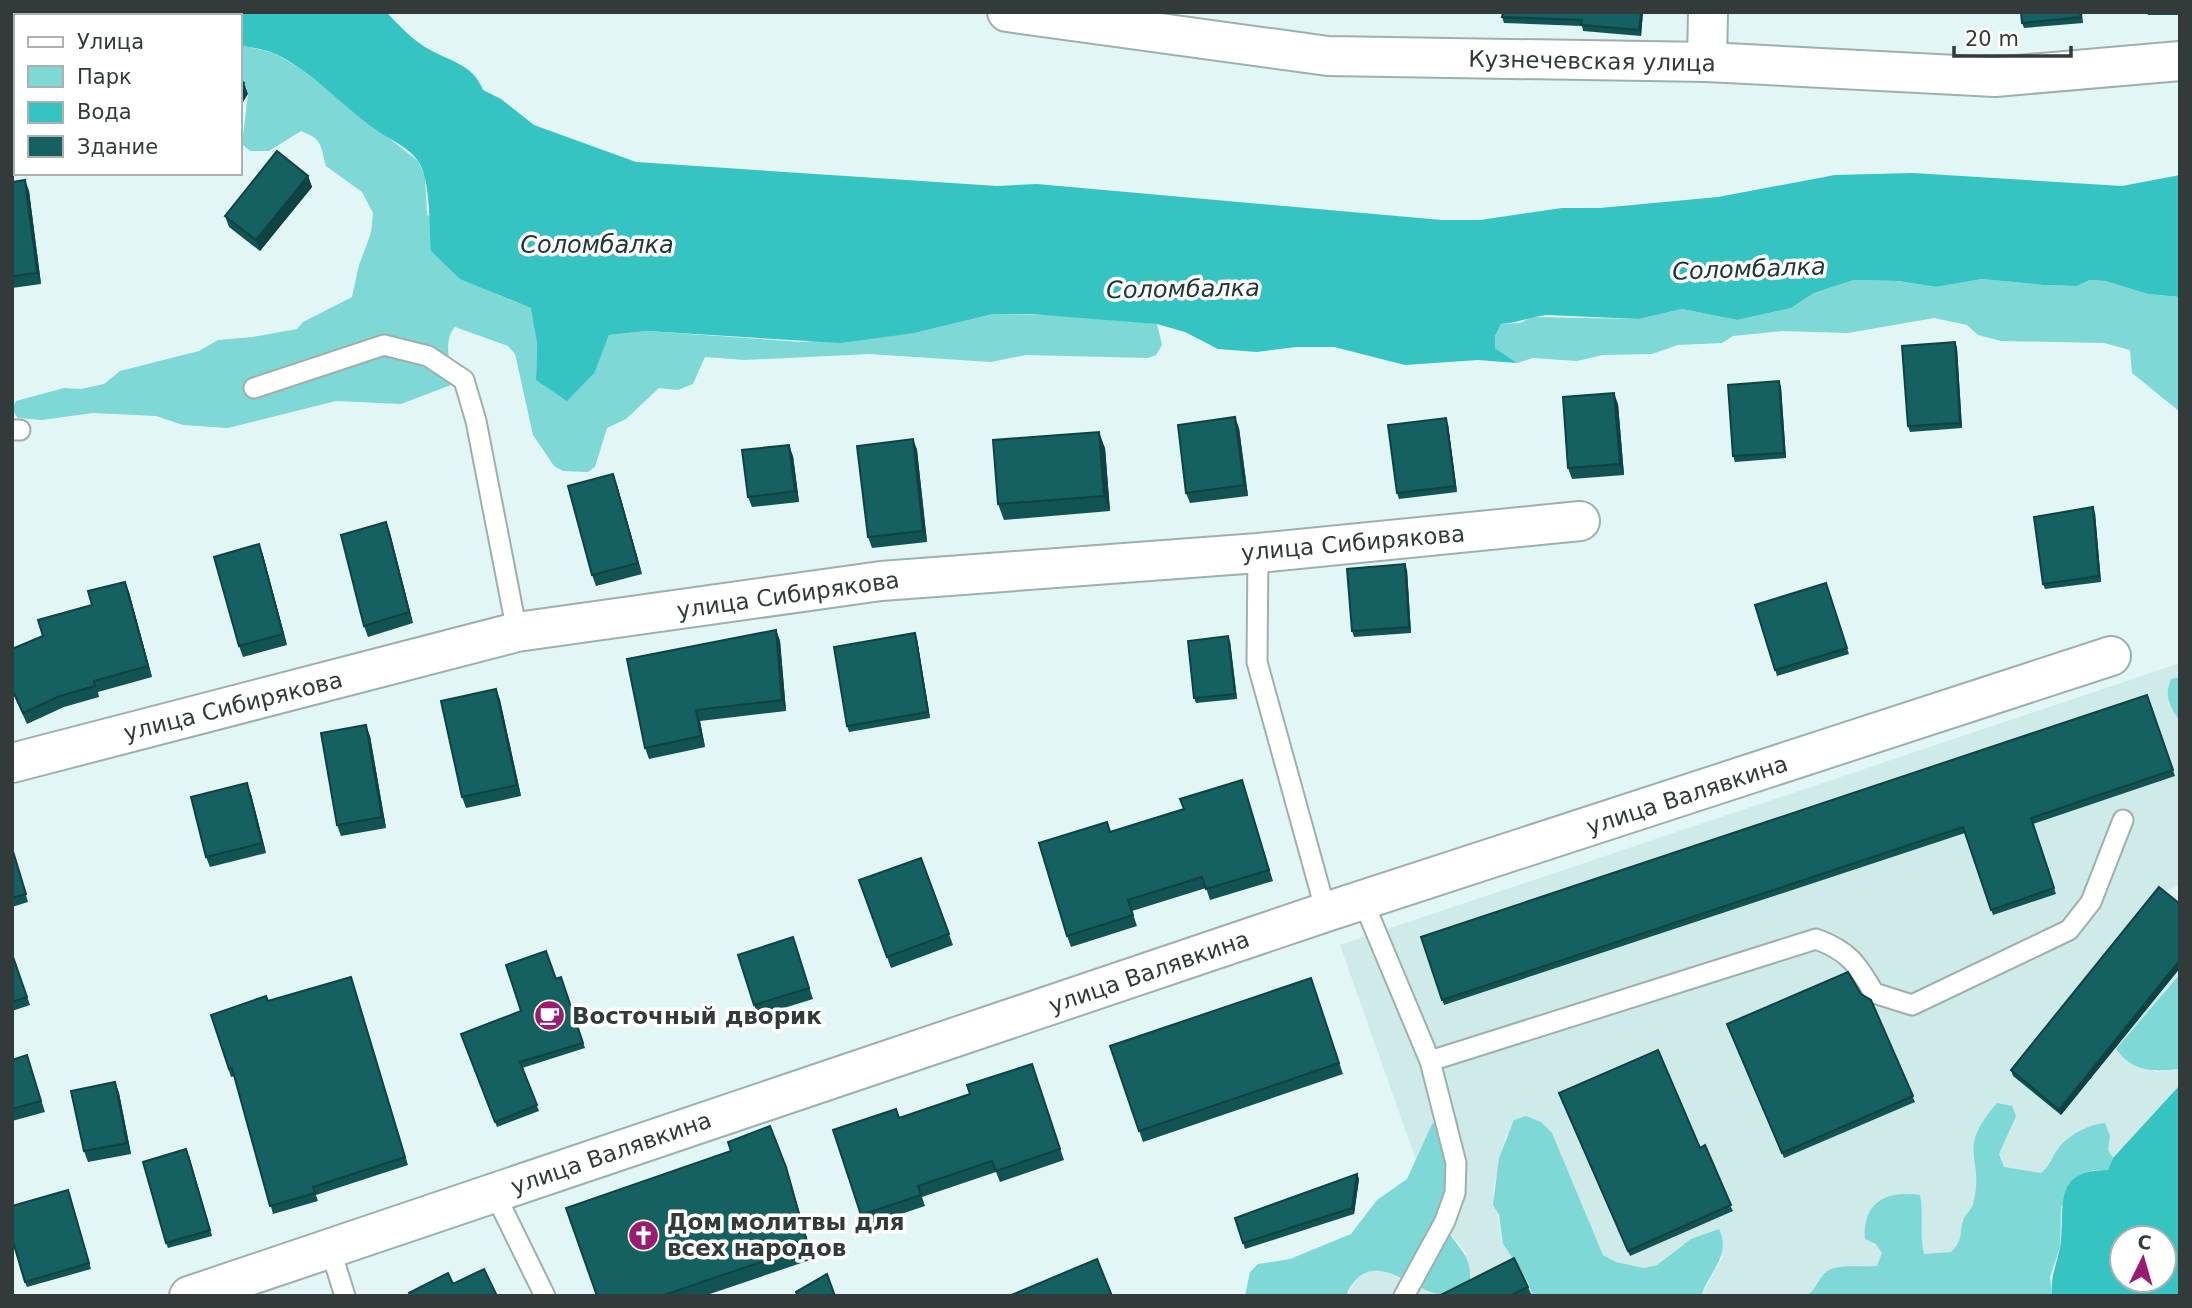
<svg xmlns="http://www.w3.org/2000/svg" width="2192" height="1308" font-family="'DejaVu Sans',sans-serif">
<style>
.built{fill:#ceebea}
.green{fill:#7ed8d6}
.water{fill:#36c4c3;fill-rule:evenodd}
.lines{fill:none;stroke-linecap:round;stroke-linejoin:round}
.lane-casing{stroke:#9cb0af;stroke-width:23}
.street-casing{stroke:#9cb0af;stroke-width:42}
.lane{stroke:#fff;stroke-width:19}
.street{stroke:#fff;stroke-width:38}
.wall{fill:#125353}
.shaded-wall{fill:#0f4343}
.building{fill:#156060;stroke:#0f4343;stroke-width:2}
.labels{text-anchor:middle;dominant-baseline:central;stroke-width:7;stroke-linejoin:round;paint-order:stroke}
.street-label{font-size:23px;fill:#323a3a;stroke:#fff}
.poi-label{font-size:23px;font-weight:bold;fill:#323a3a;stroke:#fff;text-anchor:start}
.water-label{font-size:24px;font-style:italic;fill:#213838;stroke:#fff}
</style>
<rect width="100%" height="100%" fill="#e1f6f5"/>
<!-- built -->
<path class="built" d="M2180,663V677L2171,679L2168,704L2180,721V885L2161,893L2180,909V974L2116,1049L2156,1072L2180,1069V1087L2015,1296H1701L1723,1256L1680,1246L1658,1265L1644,1268L1616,1262L1603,1255L1552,1133L1506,1135L1493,1191L1503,1245L1528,1282L1533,1296H1347L1357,1278L1368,1271H1383L1419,1287L1467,1254L1446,1228L1442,1214L1445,1178L1453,1166L1432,1124L1416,1160L1340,945Z"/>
<!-- green -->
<path class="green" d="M240,45L274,53L301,69L418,161L425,177L427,214L496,294L532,308L537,344L536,380L595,372L609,335L647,331L802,342L915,333L993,314L1069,315L1157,324L1162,345L1156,355L1148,358L1026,355L991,362L869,354L745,360L705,357L693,384L678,390L659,388L626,419L607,428L595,467L588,472L563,471L554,466L533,435L515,354L508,346L455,327C441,343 453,366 451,385L401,404L336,401L228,428L183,425L156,416L93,413L42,420L18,418L12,410L16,401L64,388L81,389L104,384L120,371L199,351L218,340L253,337L297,329L303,322L352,297L359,265L371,233L373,213L362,192L326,166C320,146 324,140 301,131L269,151H250L242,144L248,94L240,88Z
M1982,279L2043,285L2075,286L2090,280L2105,281L2148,294L2180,297V412L2132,373L2130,350L2104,343L2001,341L1978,335L1967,325L1934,318L1848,333L1782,331L1733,336L1722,343L1678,345L1652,354L1603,355L1577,361L1533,358L1517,363L1495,348V336L1501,324L1520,323L1532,317L1639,319L1682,309L1737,320L1791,308L1814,293L1854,280L1897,281L1936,287Z
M2180,677V721C2169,706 2164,697 2171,679Z
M2180,974V1069C2153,1072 2133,1072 2116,1049Z
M1997,1103L2012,1106L2016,1116L1999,1154L2004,1167L2041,1173C2051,1165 2052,1156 2060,1146C2072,1133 2088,1125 2105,1123L2110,1136L2108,1150L2113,1158L2108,1170H2093L2061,1207L2060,1247L2050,1277L2052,1296H1805C1816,1291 1816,1283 1823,1275C1833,1262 1861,1268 1877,1266L1882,1253L1876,1244L1865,1239C1862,1202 1887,1190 1920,1195C1924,1215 1919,1234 1924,1254L1951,1252C1965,1238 1958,1233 1964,1218C1967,1213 1971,1210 1973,1204C1986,1156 1954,1153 1997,1103Z
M1445,1116H1456C1468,1151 1437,1179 1443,1215C1448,1248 1476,1247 1469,1288C1458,1293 1451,1297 1438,1294C1412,1289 1377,1253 1354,1282C1350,1287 1348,1289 1347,1296H1245L1250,1272L1258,1264L1290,1259L1351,1234L1377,1200L1407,1179L1432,1124Z
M1526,1116L1541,1122L1552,1133L1603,1255L1616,1262L1644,1268L1657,1265L1691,1239L1719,1229C1732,1255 1709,1272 1701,1296H1533L1528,1282L1503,1244L1499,1215L1493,1205L1499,1158L1514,1120Z"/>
<!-- water -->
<path class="water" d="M171,12H386C400,26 414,42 432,51C453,62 474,66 483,90L501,99L534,125L636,162L997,186L1037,184L1442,220H1480L1562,208H1600L1718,197L1835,175L1913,173L2122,186L2180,175V297L2148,294L2105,281L2090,280L2076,286L2043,285L1982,279L1936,287L1898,281L1854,280L1814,293L1791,308L1737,320L1682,309L1639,319L1547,315C1530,317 1517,323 1501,324L1495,336V348L1517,363L1478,360L1405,365L1334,347H1296L1257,352L1218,349L1185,332L1157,324L1031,314H993L915,333L840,343L647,331L609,335L595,372L567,401L536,380L537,344L531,308L460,279L431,251C429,226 431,180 418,161C409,147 388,139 375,129C341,105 314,73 276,54C265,49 251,48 240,45V16H175Z
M2180,1085V1296H2052C2050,1275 2058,1262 2061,1242C2065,1202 2053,1171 2108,1170L2113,1158ZM2122,1238H2164V1280H2122Z"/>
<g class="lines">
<defs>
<path id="lane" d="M254,388L384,345L428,356L464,380L476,421L517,632
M12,430H20
M1258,553L1257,662L1326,912
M1363,901L1430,1061L1456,1163L1455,1193L1445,1221L1404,1296
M1430,1061L1816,939C1849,951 1857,964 1874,993L1912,1005L2069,930L2091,902L2123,820
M494,1192L545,1296
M330,1248L345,1296"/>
<path id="street" d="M1007,12L1328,56L1707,62L1995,77L2180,61
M1707,62L1708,12
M12,763L517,632L881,581L1258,553L1580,521
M189,1296L1326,912L2111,656"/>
</defs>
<!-- lane casing -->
<use href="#lane" class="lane-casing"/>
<!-- street casing -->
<use href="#street" class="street-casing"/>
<!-- lane -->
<use href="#lane" class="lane"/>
<!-- street -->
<use href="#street" class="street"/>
</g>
<!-- wall -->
<path class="wall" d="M1643,12L1641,36L1583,31L1582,26L1504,23L1502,17Z
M2082,12L2083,23L2024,28L2022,23Z
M2147,12H2180V15H2148Z
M308,176L312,187L260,251L229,227L225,216Z
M25,180L29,191L41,284L12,288V182Z
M1955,342L1957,348L1962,428L1910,432L1908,426Z
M1779,381L1781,387L1786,458L1735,462L1733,456Z
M1618,404L1624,475L1572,479L1568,468Z
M1448,424L1457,492L1399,499L1397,493Z
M1239,428L1248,496L1190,503L1186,493Z
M913,439L917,450L927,542L872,548L868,537Z
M1105,448L1110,511L1004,520L998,504Z
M793,456L799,502L752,507L748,497Z
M617,485L642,574L596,586L592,575Z
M2095,513L2101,582L2045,589L2043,584Z
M386,522L390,533L413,623L368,637L364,626Z
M259,544L263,555L287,645L243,657L239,646Z
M1407,570L1411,633L1354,637L1352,631Z
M1826,583L1849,654L1777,676L1755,605Z
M129,592L152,677L98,692L99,697L64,707L27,724L12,691V649L43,636L92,605Z
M776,630L780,641L786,711L700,721L705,747L649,759L645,748Z
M915,633L917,639L930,718L849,732L847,726Z
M1230,641L1237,699L1196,703L1194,698Z
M496,689L500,700L521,796L466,808L462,797Z
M2147,695L2175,776L2033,824L2056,894L1993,915L1965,833L1444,1005L1421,937Z
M370,736L386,828L341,836L337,825Z
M1242,780L1273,881L1210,900L1206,888L1132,911L1137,926L1071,947L1067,936L1107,822L1110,832L1184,809Z
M251,794L266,853L210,867L206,857Z
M12,847L28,902L12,907Z
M921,858L953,945L891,968L859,880Z
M2180,904V968L2061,1115L2013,1076L2011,1070Z
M793,937L813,999L758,1016L754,1005Z
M12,953L30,1005L12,1011Z
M351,977L408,1165L316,1195L318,1201L273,1214L235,1076L231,1077L211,1015L268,1001Z
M561,977L585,1048L522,1068L539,1111L497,1127L461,1034L521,1011L556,979Z
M1311,978L1343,1074L1143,1142L1110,1046Z
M1861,994L1871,1000L1915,1102L1784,1158L1727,1024Z
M27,1055L45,1112L12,1121V1060Z
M1032,1064L1064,1160L1000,1182L996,1172L922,1197L925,1206L865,1226L833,1130L900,1118L970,1094Z
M115,1082L119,1093L131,1154L88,1162L84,1151Z
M1561,1099L1700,1148L1733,1211L1630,1256Z
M189,1155L212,1236L168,1248L166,1243Z
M1357,1174L1359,1179L1354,1214L1245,1249L1235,1218Z
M790,1180L813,1259L704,1296H597Z
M70,1195L91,1269L27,1287L25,1282Z
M1528,1287L1532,1296H1439Z"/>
<!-- shaded-wall -->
<path class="shaded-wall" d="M87,12H91L92,16H86Z
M1641,12H1643L1641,36L1639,30Z
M244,83L248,94L240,107V90Z
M308,176L312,187L260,251L256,240Z
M25,180L29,191L41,284L37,273Z
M1955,342L1957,348L1962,428L1960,423Z
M1779,381L1781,387L1786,458L1784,453Z
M1614,393L1618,404L1624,475L1620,464Z
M1235,417L1239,428L1248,496L1244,485Z
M1446,418L1448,424L1457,492L1455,486Z
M1099,432L1105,448L1110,511L1104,496Z
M913,439L917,450L927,542L923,531Z
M789,445L793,456L799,502L795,491Z
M613,474L617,485L642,574L638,563Z
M2093,507L2095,513L2101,582L2099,576Z
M386,522L390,533L413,623L409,612Z
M259,544L263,555L287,645L283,634Z
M1405,564L1407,570L1411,633L1409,627Z
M125,582L129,592L152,677L148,666Z
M776,630L780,641L786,711L782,700Z
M915,633L917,639L930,718L928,712Z
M1228,636L1230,641L1237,699L1235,694Z
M496,689L500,700L521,796L517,785Z
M696,710L700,721L705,747L701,736Z
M366,725L370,736L386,828L382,817Z
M247,783L251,794L266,853L262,843Z
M2180,960V968L2061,1115L2059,1110Z
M115,1082L119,1093L131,1154L127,1143Z
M786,1167L790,1180L813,1259L808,1246Z
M1357,1174L1359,1179L1354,1214L1352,1208Z"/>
<!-- building -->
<path class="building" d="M44,12H87L86,16H43Z
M1503,12H1641L1639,30L1581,25L1582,20L1502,17Z
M2021,12H2080L2081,17L2022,23Z
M240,80L244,83L240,90Z
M277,151L308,176L256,240L225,216Z
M25,180L37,273L12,276V182Z
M1955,342L1960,423L1908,426L1902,346Z
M1779,381L1784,453L1733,456L1728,385Z
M1614,393L1620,464L1568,468L1563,397Z
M1235,417L1244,485L1186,493L1178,425Z
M1446,418L1455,486L1397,493L1388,425Z
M1099,432L1104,496L998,504L993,440Z
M913,439L923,531L868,537L857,446Z
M789,445L795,491L748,497L742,450Z
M613,474L638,563L592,575L568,486Z
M2093,507L2099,576L2043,584L2034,517Z
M386,522L409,612L364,626L341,535Z
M259,544L283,634L239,646L214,557Z
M1405,564L1409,627L1352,631L1347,569Z
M125,582L148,666L94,681L95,686L60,696L23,713L12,689V649L43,636L38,620L92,605L88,591Z
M1826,583L1847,648L1775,670L1755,605Z
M776,630L782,700L696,710L701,736L645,748L627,659Z
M915,633L928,712L847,726L834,647Z
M1228,636L1235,694L1194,698L1188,641Z
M496,689L517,785L462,797L441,701Z
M2147,695L2173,770L2031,818L2054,888L1991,910L1963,827L1442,1000L1421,937Z
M366,725L382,817L337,825L321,733Z
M1242,780L1269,870L1206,889L1202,877L1128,900L1133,915L1067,936L1039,843L1107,822L1110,832L1184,809L1180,799Z
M247,783L262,843L206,857L191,797Z
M12,848L26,894L12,898Z
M921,858L949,934L887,957L859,880Z
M2159,887L2180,904V960L2059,1110L2011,1070Z
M793,937L809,988L754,1005L738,955Z
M546,951L556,979L561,977L583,1043L520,1062L537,1105L495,1122L461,1034L521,1011L506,965Z
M12,954L27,997L12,1002Z
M1848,972L1861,994L1871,1000L1913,1096L1782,1153L1727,1024Z
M351,977L405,1157L313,1187L315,1193L270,1206L232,1068L229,1069L211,1015L266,996L268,1001Z
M1311,978L1339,1063L1139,1131L1110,1046Z
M1658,1050L1700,1148L1705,1145L1731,1205L1628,1251L1559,1093Z
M27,1055L41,1101L12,1109V1060Z
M1032,1064L1060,1149L996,1171L992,1161L918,1186L921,1195L861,1215L833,1130L896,1109L899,1118L970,1094L967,1085Z
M115,1082L127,1143L84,1151L71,1091Z
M770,1126L786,1167L808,1246L661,1296H597L566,1208L731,1151L728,1142Z
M186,1149L210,1230L166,1243L143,1162Z
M1357,1174L1352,1208L1243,1243L1235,1218Z
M68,1190L89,1263L25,1282L12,1238V1206Z
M1514,1258L1528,1287L1509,1296H1439Z
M1097,1259L1112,1296H1009Z
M484,1269L497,1296H411L409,1293L448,1273L453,1284Z
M827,1274L835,1296H798L796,1292Z"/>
<!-- icons -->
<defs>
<symbol id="cafe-disc" viewBox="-11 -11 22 22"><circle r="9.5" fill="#991b72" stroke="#fff"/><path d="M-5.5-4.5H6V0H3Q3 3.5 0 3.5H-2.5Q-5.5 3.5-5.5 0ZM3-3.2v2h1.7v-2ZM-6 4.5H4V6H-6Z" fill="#fff"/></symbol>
<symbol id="church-disc" viewBox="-11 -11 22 22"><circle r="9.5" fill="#991b72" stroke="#fff"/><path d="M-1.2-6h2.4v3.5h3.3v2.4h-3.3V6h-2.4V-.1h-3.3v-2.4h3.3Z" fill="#fff"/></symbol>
</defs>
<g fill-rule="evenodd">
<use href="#cafe-disc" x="532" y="998" width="35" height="35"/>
<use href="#church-disc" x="626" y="1218" width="35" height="35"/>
</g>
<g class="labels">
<!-- street labels -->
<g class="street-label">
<text transform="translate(1592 61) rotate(1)">Кузнечевская улица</text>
<text transform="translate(1353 543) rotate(-5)">улица Сибирякова</text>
<text transform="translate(788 595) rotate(-8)">улица Сибирякова</text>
<text transform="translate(233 706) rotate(-14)">улица Сибирякова</text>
<text transform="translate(1687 795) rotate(-18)">улица Валявкина</text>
<text transform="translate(1149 972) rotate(-19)">улица Валявкина</text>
<text transform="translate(611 1153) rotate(-19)">улица Валявкина</text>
</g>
<!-- poi labels -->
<g class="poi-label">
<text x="572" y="1016">Восточный дворик</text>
<text x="667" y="1222">Дом молитвы для<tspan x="667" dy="26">всех народов</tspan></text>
</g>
<!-- water labels -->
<g class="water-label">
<text x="597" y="245">Соломбалка</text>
<text transform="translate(1749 269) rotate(-2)">Соломбалка</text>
<text transform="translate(1183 289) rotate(-1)">Соломбалка</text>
</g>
</g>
<!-- border -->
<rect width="2192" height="1308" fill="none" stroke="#323a3a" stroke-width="28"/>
<!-- legend -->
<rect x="14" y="14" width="228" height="161" fill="#ffffff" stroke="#adb0b0" stroke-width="2"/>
<rect x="28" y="37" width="35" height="10" fill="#ffffff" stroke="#adb0b0" stroke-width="2"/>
<text x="77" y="49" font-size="21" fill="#323a3a">Улица</text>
<rect x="28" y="66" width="35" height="21" fill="#7ed8d6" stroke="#adb0b0" stroke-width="2"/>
<text x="77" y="84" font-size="21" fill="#323a3a">Парк</text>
<rect x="28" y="102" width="35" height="21" fill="#36c4c3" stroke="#adb0b0" stroke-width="2"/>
<text x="77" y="119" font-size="21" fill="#323a3a">Вода</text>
<rect x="28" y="136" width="35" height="21" fill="#156060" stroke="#adb0b0" stroke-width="2"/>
<text x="77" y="154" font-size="21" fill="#323a3a">Здание</text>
<!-- north arrow -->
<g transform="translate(2143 1259) rotate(5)"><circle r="33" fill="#ffffff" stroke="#adb0b0" stroke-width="2"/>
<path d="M0-5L12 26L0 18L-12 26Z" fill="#991b72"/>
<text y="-10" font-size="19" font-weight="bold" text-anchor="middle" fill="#323a3a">С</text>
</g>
<!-- scale -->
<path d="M1954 46v10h117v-10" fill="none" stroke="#323a3a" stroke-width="3.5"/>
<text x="1965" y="46" font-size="21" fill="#323a3a" stroke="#ffffff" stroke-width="5" paint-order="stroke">20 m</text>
</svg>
